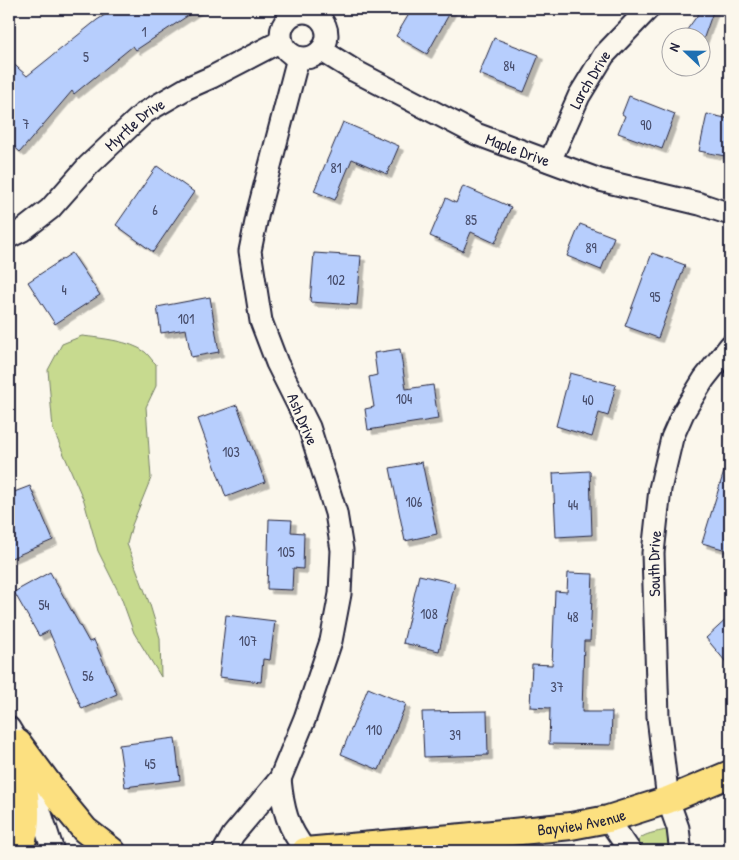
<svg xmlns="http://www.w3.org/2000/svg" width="739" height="860" font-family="'Patrick Hand',sans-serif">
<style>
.green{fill:#c7da8f;stroke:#747e65}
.building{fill:#b7cefd;stroke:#22223b;filter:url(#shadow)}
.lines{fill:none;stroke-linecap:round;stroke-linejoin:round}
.minor-casing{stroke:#22223b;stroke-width:25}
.major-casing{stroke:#22223b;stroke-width:30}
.minor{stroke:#fbf7ec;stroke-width:21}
.major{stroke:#fce080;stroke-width:26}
.labels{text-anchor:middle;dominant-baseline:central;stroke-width:4.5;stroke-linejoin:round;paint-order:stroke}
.number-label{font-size:14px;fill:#474d6c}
.street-label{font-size:16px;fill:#22223b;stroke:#fbf7ec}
</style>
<defs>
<filter id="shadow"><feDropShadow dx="4.5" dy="4.5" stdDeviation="0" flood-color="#0004"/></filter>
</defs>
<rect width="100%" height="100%" fill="#fbf7ec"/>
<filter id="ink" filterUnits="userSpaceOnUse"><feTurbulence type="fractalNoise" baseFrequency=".02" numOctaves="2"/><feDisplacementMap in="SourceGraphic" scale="10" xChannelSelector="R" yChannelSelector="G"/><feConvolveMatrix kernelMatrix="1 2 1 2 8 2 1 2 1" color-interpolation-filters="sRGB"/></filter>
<g filter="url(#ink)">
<!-- green -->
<path class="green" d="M82,336C100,338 131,341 145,352C149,355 152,361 156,364V386L146,407L151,478L132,525L127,544L150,605L160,638L161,677L134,633L121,597L98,551L84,501L53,429L48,370L62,344Z
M666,830L672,832L673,851H638C632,834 654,833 666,830Z"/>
<!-- building -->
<path class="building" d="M114,9H198L136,50L133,46L74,94L72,91L20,152L9,142V60L27,76L97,20Z
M412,9H452L427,54L396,36Z
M702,9H714L702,43V38H681Z
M494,38L539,55L524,92L479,74Z
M629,96L675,114L662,149L618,133L625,116L622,114Z
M707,114L730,119V157L699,151Z
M343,122L399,146L387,174L352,159L335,200L314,191Z
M157,166L194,192L153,252L116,225Z
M463,186L511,207L495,243L471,232L463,251L430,236L446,198L456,203Z
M580,224L614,237L601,270L567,256Z
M72,253L100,295L55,324L28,282Z
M314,253L361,256L357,305L310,302Z
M652,253L685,265L658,338L625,326Z
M210,297L219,352L191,357L186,329L161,333L157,307Z
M400,349L406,389L433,385L438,419L368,430L365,409L374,407L369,377L377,375L374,353Z
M570,373L616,385L608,416L599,413L592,437L556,426Z
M237,405L265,482L226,497L198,419Z
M422,462L437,534L405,541L390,468Z
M726,465H730V551L702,543Z
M590,471L592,535L556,537L553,473Z
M30,486L53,540L9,559V494Z
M269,519L292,520L291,532L304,533L303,569L293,568L292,590L267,589Z
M50,572L89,642L94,640L117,694L82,709L49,631L39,636L14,592Z
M568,573L593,574L590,641H584L582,712H612L611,745L549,744L550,708L530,707L532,664L552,665L555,591L567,592Z
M419,575L455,583L439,651L403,643Z
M226,615L275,621L270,660L263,659L261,682L219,677Z
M730,616V667L706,638Z
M368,688L406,704L379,770L341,754Z
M487,711L488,755L424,757L422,712Z
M175,738L180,780L125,787L119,745Z"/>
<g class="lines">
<defs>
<g id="minor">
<circle cx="304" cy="35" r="23"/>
<path id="s1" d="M321,50L355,71L476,134L600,180L700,204L730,214"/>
<path id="s2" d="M550,161L579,96L604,55L648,9"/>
<path id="s3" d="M9,237L23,230L50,209L88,166L144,113L187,88L212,77L281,41"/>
<path d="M9,728L18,743L53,851"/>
<path d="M280,779C283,809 287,827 306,851"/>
<path d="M608,819L630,851"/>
<path d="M224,851L233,835L280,779L305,718L331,641L340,594L342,550L336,513L309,427L277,363L261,321L250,251L258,212L298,58"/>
<path id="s4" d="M679,851L680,845L678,828L668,800L658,717L653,553L660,489L672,438L683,413L704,379L730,346"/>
</g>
<g id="major">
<path d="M18,743L61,801L85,830L112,851"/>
<path d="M18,851C34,824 22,776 18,746"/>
<path id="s5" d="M305,851L463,837L571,826L608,819L668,800L730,774"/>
</g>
</defs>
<!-- minor casing -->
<use href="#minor" class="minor-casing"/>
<!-- major casing -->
<use href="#major" class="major-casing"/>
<!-- minor -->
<use href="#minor" class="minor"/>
<!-- major -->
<use href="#major" class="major"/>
</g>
</g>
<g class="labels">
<!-- number labels -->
<g class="number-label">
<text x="144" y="31">1</text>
<text x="86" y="56">5</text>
<text x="509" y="65">84</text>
<text x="26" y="123">7</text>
<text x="646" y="124">90</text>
<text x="336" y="167">81</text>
<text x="155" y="209">6</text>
<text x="471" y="219">85</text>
<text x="591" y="247">89</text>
<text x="336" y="279">102</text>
<text x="64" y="289">4</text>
<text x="655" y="296">95</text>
<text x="186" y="318">101</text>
<text x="404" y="398">104</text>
<text x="588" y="399">40</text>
<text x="231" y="451">103</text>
<text x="414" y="501">106</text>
<text x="573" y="504">44</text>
<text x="286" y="551">105</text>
<text x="44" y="604">54</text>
<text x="429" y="613">108</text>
<text x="573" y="616">48</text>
<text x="248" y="640">107</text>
<text x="88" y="675">56</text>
<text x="557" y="686">37</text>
<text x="374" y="729">110</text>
<text x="455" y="734">39</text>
<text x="150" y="763">45</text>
</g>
<!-- street labels -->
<g class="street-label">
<text stroke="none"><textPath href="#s2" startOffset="91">Larch Drive</textPath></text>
<text stroke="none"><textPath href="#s3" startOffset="170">Myrtle Drive</textPath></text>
<text stroke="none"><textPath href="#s1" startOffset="221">Maple Drive</textPath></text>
<text transform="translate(303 419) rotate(67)">Ash Drive</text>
<text stroke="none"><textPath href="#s4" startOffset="290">South Drive</textPath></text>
<text stroke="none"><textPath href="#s5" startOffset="278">Bayview Avenue</textPath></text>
</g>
</g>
<!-- margin -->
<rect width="739" height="860" fill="none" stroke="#fbf7ec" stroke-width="30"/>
<rect x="15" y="15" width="709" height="830" fill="none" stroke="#22223b" stroke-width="2" filter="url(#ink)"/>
<!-- north arrow -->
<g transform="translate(686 52) rotate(292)"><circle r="24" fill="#fbf7ec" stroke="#a4a2a5"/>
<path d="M0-4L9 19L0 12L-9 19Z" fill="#1f6fb2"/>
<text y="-8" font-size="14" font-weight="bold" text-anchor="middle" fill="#22223b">N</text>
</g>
</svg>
